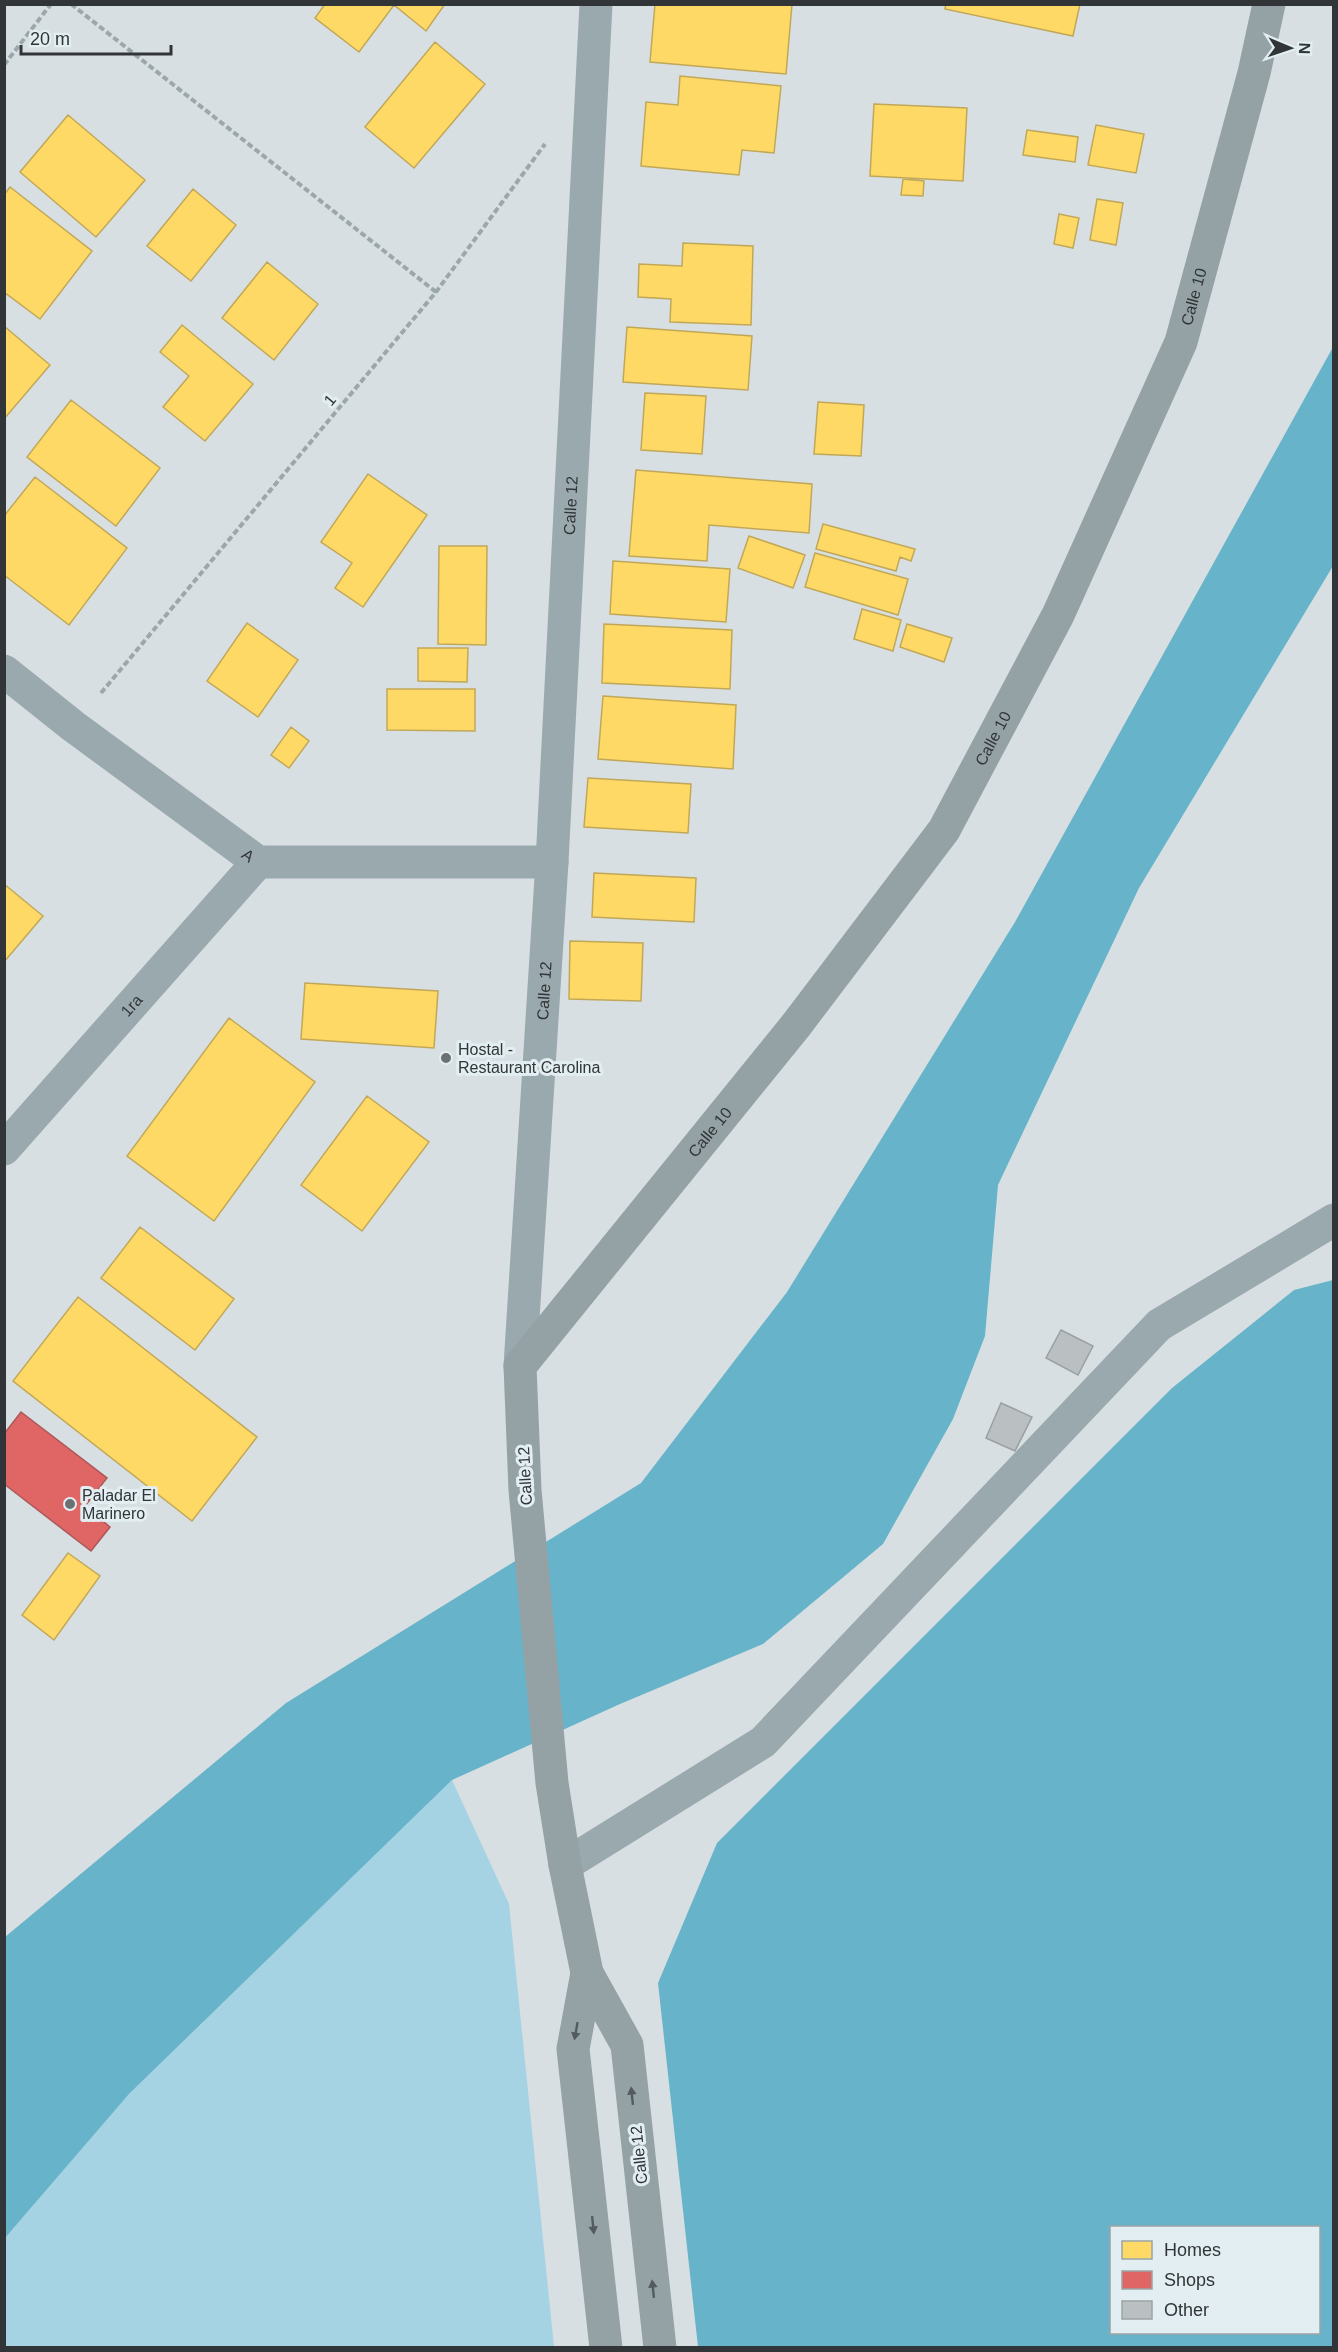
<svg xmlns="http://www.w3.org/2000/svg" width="1338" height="2352" font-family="Arial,sans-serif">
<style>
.green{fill:#a5d3e3}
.water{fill:#67b4ca;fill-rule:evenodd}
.homes{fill:#ffd966;stroke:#c1a858;stroke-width:1.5}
.shops{fill:#e06666;stroke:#ac5758;stroke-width:1.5}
.building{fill:#bac0c2;stroke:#9aa0a2;stroke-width:1.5}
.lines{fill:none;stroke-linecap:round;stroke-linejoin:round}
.path{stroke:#9ca7ab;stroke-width:4;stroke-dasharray:6 3;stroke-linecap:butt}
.minor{stroke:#9aa9ae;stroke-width:33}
.major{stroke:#94a2a6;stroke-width:33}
.oneway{fill:#545b5e}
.poi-dot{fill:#6b7073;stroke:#e2eef2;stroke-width:2}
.labels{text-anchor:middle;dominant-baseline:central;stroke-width:6;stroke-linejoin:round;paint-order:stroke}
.street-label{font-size:16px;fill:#313537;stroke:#e2eef2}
.poi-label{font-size:16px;fill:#313537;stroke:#e2eef2;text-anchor:start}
</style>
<rect width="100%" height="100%" fill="#d8dfe2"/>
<!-- green -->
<path class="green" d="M452,1780L509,1904L554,2347L5,2348V2238L129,2094Z"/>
<!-- water -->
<path class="water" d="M1333,347V566L1139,888L998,1185L985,1336L953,1419L883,1544L763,1644L620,1704L452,1780L129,2094L5,2238V1937L286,1703L641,1483L787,1292L1015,922Z
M1333,1280V2347H698L658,1983L717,1843L1172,1388L1294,1290ZM1112,2228H1318V2332H1112Z"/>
<!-- homes -->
<path class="homes" d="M325,4H445L426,31L394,5L359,52L315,18Z
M655,4H792L786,74L650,62Z
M946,4H1080L1073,36L945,9Z
M435,42L485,84L414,168L365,127Z
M680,76L781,86L774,153L742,150L739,175L641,166L646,102L678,105Z
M874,104L967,108L963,181L870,176Z
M68,115L145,180L96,237L20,172Z
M1096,125L1144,134L1136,173L1088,165Z
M1027,130L1078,137L1075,162L1023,155Z
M903,179L924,181L923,196L901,195Z
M10,187L92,251L40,319L4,292V195Z
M193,189L236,225L191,281L147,246Z
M1097,199L1123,203L1116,245L1090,240Z
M1059,214L1079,218L1073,248L1054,244Z
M683,243L753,246L751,325L670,322L671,299L638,297L639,264L682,266Z
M267,262L318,304L274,360L222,318Z
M182,325L253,384L205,441L163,407L189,376L160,352Z
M4,326L50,365L4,419Z
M627,327L752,336L748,390L623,382Z
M645,393L706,396L702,454L641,450Z
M71,400L160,468L116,526L27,457Z
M818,402L864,405L861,456L814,454Z
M636,470L812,484L809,533L709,525L707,561L629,556Z
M368,474L427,515L363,607L335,588L352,563L321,542Z
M35,477L127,548L69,625L4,575V516Z
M823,524L915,549L911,561L900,557L896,571L816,549Z
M749,536L805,555L793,588L738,568Z
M439,546H487L486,645L438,644Z
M815,553L908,579L898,615L805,587Z
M613,561L730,569L726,622L610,614Z
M862,609L901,620L893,651L854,639Z
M247,623L298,660L258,717L207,681Z
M604,624L732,630L730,689L602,683Z
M907,624L952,638L944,662L900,647Z
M418,648H468L467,682L418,681Z
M387,689H475V731L387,730Z
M603,696L736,705L733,769L598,759Z
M291,727L309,741L289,768L271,755Z
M588,778L691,784L688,833L584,827Z
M594,873L696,878L694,922L592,917Z
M4,884L43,916L4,962Z
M570,941L643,943L641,1001L569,999Z
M305,983L438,991L434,1048L301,1039Z
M229,1018L315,1082L214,1221L127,1156Z
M367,1096L429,1142L362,1231L301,1185Z
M140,1227L234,1299L195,1350L101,1278Z
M78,1297L257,1437L192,1521L13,1381Z
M68,1553L100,1576L54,1640L22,1615Z"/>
<!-- shops -->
<path class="shops" d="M21,1412L107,1478L85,1506L110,1527L91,1551L4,1484V1434Z"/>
<!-- building -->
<path class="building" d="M1061,1330L1093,1346L1078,1375L1046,1358Z
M1001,1403L1032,1417L1015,1451L986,1438Z"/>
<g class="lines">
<!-- path -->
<path class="path" d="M71,4L436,292
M4,65L51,4
M101,693L436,292L545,144"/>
<!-- minor -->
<g class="minor">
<path id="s1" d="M4,671L73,726L258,862H552"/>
<path id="s2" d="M4,1149L258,862"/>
<path id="s3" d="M520,1366L552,862L596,4"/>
<path d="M565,1865L763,1742L1159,1325L1334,1220"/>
</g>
<!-- major -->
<g class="major">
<path d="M587,1973L573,2049L606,2348"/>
<path id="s4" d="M660,2348L627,2045L587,1973L565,1865L552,1783L525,1490L520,1366L797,1024L944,830L1058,615L1181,342L1254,73L1269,4"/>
</g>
</g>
<!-- one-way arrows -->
<defs><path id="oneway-solid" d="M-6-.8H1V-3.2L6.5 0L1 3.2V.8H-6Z" transform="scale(1.5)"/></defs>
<g class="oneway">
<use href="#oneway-solid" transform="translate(576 2031) rotate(100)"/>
<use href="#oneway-solid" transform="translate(632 2096) rotate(-96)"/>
<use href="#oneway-solid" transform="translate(593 2225) rotate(84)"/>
<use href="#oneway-solid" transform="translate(653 2289) rotate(-96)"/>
</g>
<!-- markers -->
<g class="poi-dot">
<circle cx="446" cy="1058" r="6"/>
<circle cx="70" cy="1504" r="6"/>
</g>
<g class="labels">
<!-- street labels -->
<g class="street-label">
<text stroke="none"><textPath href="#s4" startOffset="2272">Calle 10</textPath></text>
<text transform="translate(330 400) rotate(-50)">1</text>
<text stroke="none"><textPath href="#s3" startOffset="862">Calle 12</textPath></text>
<text stroke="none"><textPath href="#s4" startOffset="1786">Calle 10</textPath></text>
<text stroke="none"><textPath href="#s1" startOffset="306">A</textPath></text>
<text stroke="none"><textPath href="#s3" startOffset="376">Calle 12</textPath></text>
<text stroke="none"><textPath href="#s2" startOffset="192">1ra</textPath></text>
<text stroke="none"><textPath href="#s4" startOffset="1300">Calle 10</textPath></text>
<text transform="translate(525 1476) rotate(-93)">Calle 12</text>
<text transform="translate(639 2155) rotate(-96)">Calle 12</text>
</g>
<!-- poi labels -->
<g class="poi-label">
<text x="458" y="1049">Hostal -<tspan x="458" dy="18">Restaurant Carolina</tspan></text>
<text x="82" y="1495">Paladar El<tspan x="82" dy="18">Marinero</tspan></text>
</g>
</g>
<!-- border -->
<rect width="1338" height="2352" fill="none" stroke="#313537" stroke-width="12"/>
<!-- legend -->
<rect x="1110" y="2226" width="210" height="108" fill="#e2eef2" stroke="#9ba4a7" stroke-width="1.5"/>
<rect x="1122" y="2241" width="30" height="18" fill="#ffd966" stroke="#9ba4a7" stroke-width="1.5"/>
<text x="1164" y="2256" font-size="18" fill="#313537">Homes</text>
<rect x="1122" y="2271" width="30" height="18" fill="#e06666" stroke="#9ba4a7" stroke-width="1.5"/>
<text x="1164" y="2286" font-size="18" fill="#313537">Shops</text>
<rect x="1122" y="2301" width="30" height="18" fill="#bac0c2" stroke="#9ba4a7" stroke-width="1.5"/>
<text x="1164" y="2316" font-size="18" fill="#313537">Other</text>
<!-- north arrow -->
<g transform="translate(1290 48) rotate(92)" stroke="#e2eef2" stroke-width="4.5" paint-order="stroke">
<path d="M0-4.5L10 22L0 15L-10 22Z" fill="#313537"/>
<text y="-9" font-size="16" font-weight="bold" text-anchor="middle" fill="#313537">N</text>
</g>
<!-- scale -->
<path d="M21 45v9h150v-9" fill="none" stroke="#313537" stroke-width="3"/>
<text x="30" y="45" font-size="18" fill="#313537" stroke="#e2eef2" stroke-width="4.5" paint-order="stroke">20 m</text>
</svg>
